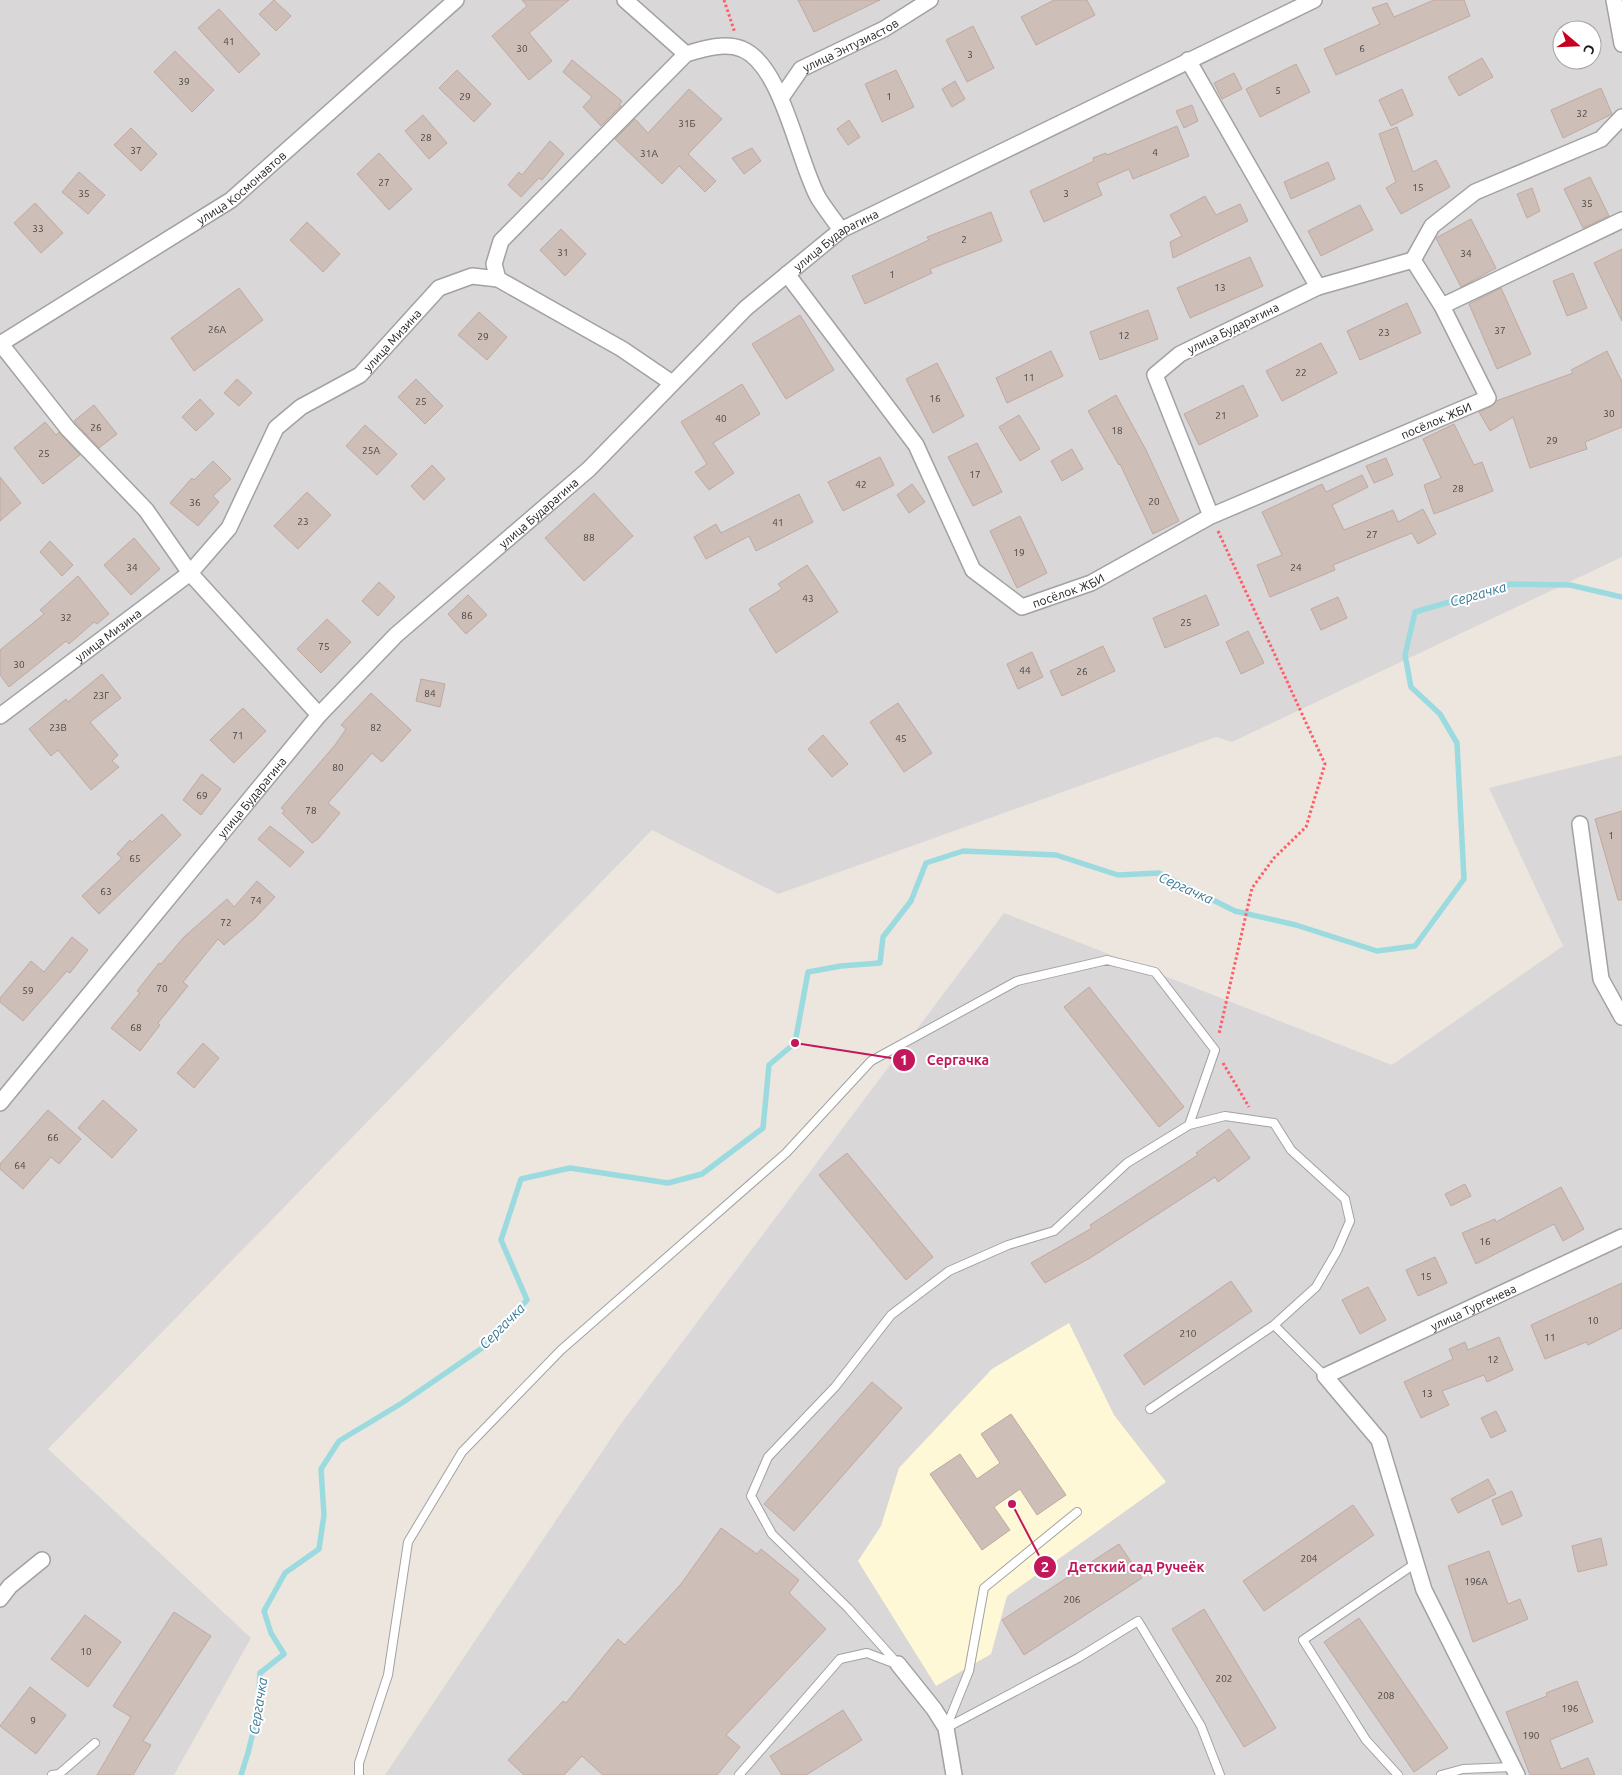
<svg xmlns="http://www.w3.org/2000/svg" width="1622" height="1775" font-family="Ubuntu,sans-serif">
<style>
.residential{fill:#d9d7d8;fill-rule:evenodd}
.education{fill:#fff8d6}
.lines{fill:none;stroke-linecap:round;stroke-linejoin:round}
.stream{stroke:#9bdbdf;stroke-width:5.5}
.building{fill:#cdbeb8;stroke:#c0a9a1}
.lane-casing{stroke:#a2a2a2;stroke-width:10}
.street-casing{stroke:#a2a2a2;stroke-width:18}
.path{stroke:#ff5e68;stroke-width:3;stroke-dasharray:2.5 2.5;stroke-linecap:butt}
.lane{stroke:#fff;stroke-width:8}
.street{stroke:#fff;stroke-width:15}
.labels{text-anchor:middle;dominant-baseline:central;stroke-width:4;stroke-linejoin:round;paint-order:stroke}
.number-label{font-size:10px;fill:#484442}
.street-label{font-size:12px;fill:#1b1b1b;stroke:#fff}
.water-label{font-size:14px;font-style:italic;fill:#3b7997;stroke:#fff}
.leader{fill:none;stroke:#c2185b;stroke-width:2}
.callout-dot{fill:#c2185b;stroke:#fff;stroke-width:2}
.mark-label{font-size:15px;text-anchor:middle;font-weight:bold;fill:#fff}
.callout-label{font-size:14px;text-anchor:middle;font-weight:bold;fill:#c2185b;stroke:#fff;stroke-width:4;stroke-linejoin:round;paint-order:stroke}
</style>
<rect width="100%" height="100%" fill="#ede6df"/>
<!-- residential -->
<path class="residential" d="M0,0H1622V557L1232,742L1216,737L778,894L652,830L48,1449L251,1638L174,1775H0ZM1562,30H1592V60H1562Z
M1622,755V1775H385L620,1425L1004,913L1392,1065L1563,946L1489,788Z"/>
<!-- education -->
<path class="education" d="M1069,1323L1114,1415L1166,1482L1007,1596L991,1654L936,1686L858,1561L881,1526L899,1468L992,1369Z"/>
<g class="lines">
<!-- stream -->
<path class="stream" d="M241,1775C253,1741 259,1709 260,1673L284,1654L271,1633L264,1611L285,1573L319,1549L324,1515L321,1469L339,1441L402,1403L488,1344L527,1300L501,1240L521,1179L570,1168L668,1183L702,1174L763,1128L769,1065L795,1043L808,972L841,966L880,963L883,937L911,901L926,863L963,851L1056,855L1118,875L1159,873L1235,911L1296,925L1377,951L1415,946L1464,879L1457,743L1440,714L1411,687L1405,655L1415,612L1511,584L1570,585L1622,597"/>
</g>
<!-- building -->
<path class="building" d="M274,0L291,16L276,31L259,14Z
M522,0H569L529,33L552,61L529,80L492,36L527,6Z
M798,0H880L814,32Z
M1054,0H1087L1095,15L1036,45L1021,17Z
M1434,0H1464L1470,16L1336,75L1324,49L1380,24L1372,8L1387,3L1394,17Z
M219,9L260,54L239,73L198,28Z
M973,26L994,68L967,82L946,40Z
M175,51L214,90L192,112L154,72Z
M1482,58L1493,77L1459,96L1448,77Z
M572,60L622,101L619,105L621,106L601,126L583,107L592,97L563,72Z
M1296,64L1310,92L1260,117L1246,89Z
M457,70L491,104L474,122L439,88Z
M896,70L914,107L882,122L865,84Z
M1234,73L1242,89L1222,99L1214,83Z
M955,81L965,99L952,107L942,89Z
M1601,88L1612,114L1563,138L1551,110Z
M689,89L722,119L688,154L716,181L705,192L679,166L662,184L615,139L635,119L648,133Z
M1402,89L1413,115L1391,126L1379,100Z
M1192,105L1198,121L1184,128L1176,111Z
M423,115L447,143L429,159L405,131Z
M849,120L860,137L848,145L837,129Z
M1177,126L1189,156L1133,179L1129,169L1097,183L1102,195L1044,222L1030,191L1094,161L1093,158L1106,153L1107,155Z
M1397,127L1413,172L1436,160L1450,187L1401,214L1386,188L1396,182L1379,134Z
M131,128L157,154L141,171L114,145Z
M550,141L564,154L542,180L539,178L521,197L508,185L519,172L522,175Z
M752,148L761,161L744,174L732,158Z
M379,153L412,189L389,210L357,174Z
M1328,162L1335,179L1291,199L1284,182Z
M79,172L105,195L88,214L62,192Z
M1590,177L1609,216L1583,228L1564,189Z
M1532,188L1540,211L1527,218L1517,194Z
M1205,196L1216,215L1240,204L1248,221L1173,258L1170,242L1182,236L1170,215Z
M35,203L63,233L41,253L14,223Z
M1360,205L1373,230L1321,256L1308,231Z
M991,212L1002,241L930,269L932,273L865,304L852,276L929,240L927,237Z
M1471,219L1496,268L1461,287L1436,238Z
M307,222L340,254L323,272L290,240Z
M561,229L586,254L565,276L540,250Z
M1622,249V321L1594,263Z
M1250,257L1263,286L1190,318L1177,288Z
M1573,273L1587,308L1567,316L1553,281Z
M239,288L263,320L194,371L171,338Z
M1501,288L1531,354L1497,369L1469,304Z
M1407,303L1421,333L1360,360L1347,331Z
M1148,310L1158,339L1100,360L1090,332Z
M479,312L507,337L487,360L458,335Z
M800,315L834,370L786,399L752,344Z
M1321,343L1337,373L1282,401L1266,371Z
M1051,351L1063,376L1007,403L996,378Z
M1607,351L1622,382V427L1585,442L1587,449L1530,468L1513,417L1490,431L1479,412L1492,406L1496,401L1573,373L1571,370Z
M937,363L964,416L933,433L906,379Z
M237,379L252,393L239,406L224,393Z
M416,379L443,406L425,424L398,397Z
M742,384L760,414L713,443L734,473L709,490L695,472L707,464L681,422Z
M1243,385L1258,416L1199,445L1184,414Z
M1116,395L1146,450L1179,521L1153,534L1120,464L1119,465L1088,411Z
M200,399L214,414L196,431L182,417Z
M94,405L117,434L99,448L74,421Z
M1019,415L1040,449L1020,461L999,427Z
M45,422L56,435L59,432L80,455L43,484L14,448Z
M1454,424L1474,465L1482,462L1493,491L1434,514L1424,485L1441,478L1423,439Z
M365,425L397,454L377,475L346,446Z
M977,443L1002,492L973,506L948,457Z
M1072,449L1083,469L1062,481L1051,461Z
M880,457L894,485L843,511L828,482Z
M1386,458L1393,475L1374,483L1366,466Z
M213,461L231,479L213,496L219,502L198,526L170,503L192,478L194,480Z
M432,465L445,479L424,500L411,486Z
M1362,475L1368,487L1332,505L1344,530L1393,510L1398,522L1423,509L1436,534L1418,544L1412,533L1333,565L1335,570L1270,597L1257,565L1282,555L1262,512L1322,484L1326,492Z
M0,477L21,503L0,521Z
M912,484L925,502L909,513L897,495Z
M307,492L331,515L298,549L274,526Z
M594,493L633,536L584,581L545,538Z
M799,494L813,522L756,551L749,536L706,559L694,537L716,524L721,533Z
M1020,516L1047,573L1017,588L990,531Z
M134,538L160,569L131,595L104,565Z
M50,541L73,565L62,576L40,552Z
M807,565L838,612L776,653L749,609L782,589L778,584Z
M78,576L109,614L97,624L94,622L69,644L66,641L9,687L0,675V650L44,614L40,610Z
M379,582L395,597L378,616L362,601Z
M468,595L487,615L466,634L448,614Z
M1206,595L1219,625L1165,648L1153,618Z
M1338,597L1347,618L1321,630L1311,609Z
M327,619L351,642L321,673L297,649Z
M1248,631L1264,663L1241,674L1226,642Z
M1103,646L1115,671L1062,696L1050,671Z
M1032,652L1043,677L1018,689L1007,664Z
M102,674L121,698L90,722L118,755L112,761L119,767L91,790L58,750L51,756L29,729L66,699L68,702Z
M421,679L445,684L440,707L416,701Z
M371,693L411,730L382,762L372,753L328,803L340,813L318,839L312,843L282,813L285,811L281,808L335,745L346,729L341,725Z
M898,703L932,753L904,772L870,722Z
M243,708L266,731L234,763L210,740Z
M823,735L848,764L832,777L808,749Z
M202,774L221,789L201,815L183,800Z
M1622,811V900H1618L1595,819Z
M162,814L181,835L99,914L82,896L122,858L117,854L130,840L132,842Z
M270,826L304,852L290,867L258,839Z
M257,881L275,897L255,918L224,945L218,939L183,982L188,986L158,1023L160,1025L140,1051L111,1028L140,993L137,991L159,963L161,964L184,937L227,899L234,907Z
M72,937L88,950L70,973L67,971L23,1021L0,1002V998L31,961L44,972Z
M1089,987L1184,1107L1159,1127L1064,1007Z
M203,1043L219,1058L194,1088L177,1073Z
M103,1100L137,1130L112,1158L78,1128Z
M48,1110L81,1139L59,1164L51,1157L23,1189L0,1169V1164Z
M1229,1129L1250,1158L1218,1182L1215,1177L1090,1258L1045,1283L1031,1263L1092,1228L1090,1225L1198,1155L1196,1153Z
M847,1153L933,1257L906,1280L819,1175Z
M1465,1184L1471,1196L1451,1206L1445,1194Z
M1561,1187L1584,1229L1563,1241L1554,1224L1476,1264L1462,1233L1495,1219L1496,1222Z
M1435,1257L1447,1283L1418,1296L1406,1270Z
M1231,1281L1252,1311L1144,1385L1124,1355Z
M1622,1283V1328L1588,1345L1586,1342L1545,1359L1531,1325Z
M1368,1287L1386,1320L1360,1334L1342,1300Z
M1499,1337L1513,1370L1487,1382L1484,1375L1442,1391L1449,1405L1421,1418L1404,1382L1453,1359L1449,1349L1465,1342L1468,1350Z
M872,1382L902,1408L794,1531L764,1504Z
M1496,1411L1506,1431L1491,1438L1481,1418Z
M1011,1414L1066,1495L1037,1515L1020,1489L994,1507L1010,1530L982,1550L930,1474L960,1454L977,1479L1000,1463L981,1434Z
M1488,1479L1496,1494L1458,1513L1451,1499Z
M1512,1491L1522,1516L1502,1525L1492,1500Z
M1353,1505L1374,1535L1264,1611L1243,1581Z
M721,1528L757,1554L761,1549L799,1580L789,1593L826,1629L726,1735L740,1747L717,1775H603L582,1756L564,1775H524L508,1760L563,1701L566,1703L618,1639L625,1645L681,1584Z
M1601,1538L1607,1565L1578,1572L1572,1546Z
M1119,1544L1142,1578L1024,1655L1002,1620Z
M1489,1551L1508,1604L1520,1599L1528,1619L1473,1642L1448,1566Z
M1204,1609L1276,1728L1244,1747L1172,1629Z
M174,1612L211,1636L143,1741L151,1745L133,1775H97L131,1717L113,1706Z
M85,1615L121,1642L88,1687L51,1659Z
M1359,1618L1448,1748L1414,1772L1324,1642Z
M1577,1681L1593,1722L1550,1740L1561,1769L1588,1758L1595,1775H1530L1506,1712L1547,1696L1546,1693Z
M30,1687L66,1715L36,1754L0,1726Z
M843,1710L862,1740L806,1775H782L770,1756Z"/>
<g class="lines">
<defs>
<path id="lane" d="M1150,1409L1274,1325
M1077,1512L984,1588L969,1671L946,1728L1078,1658L1138,1621L1201,1726L1220,1775
M898,1664L848,1608L772,1534L751,1496L768,1457L835,1387L891,1315L949,1271L1008,1245L1054,1231L1127,1163L1189,1125L1225,1116L1274,1123L1291,1150L1345,1199L1350,1221L1337,1251L1316,1287L1274,1325L1325,1376
M52,1775L59,1774L95,1743
M359,1775V1763L388,1675L408,1542L462,1452L561,1350L786,1153L871,1061L1017,981L1107,960L1155,972L1215,1050L1189,1125
M739,1775L840,1659L867,1653L896,1664
M1398,1775L1366,1740L1303,1640L1416,1563
M1441,1775L1463,1769L1512,1767"/>
<g id="street">
<path d="M625,0L686,54"/>
<path d="M1614,0L1622,44"/>
<path d="M1188,60L1318,287"/>
<path id="s1" d="M781,98L801,69L884,29L930,0"/>
<path d="M1413,260L1432,226L1475,192L1601,139L1622,117"/>
<path id="s2" d="M787,274L916,445L973,570L1022,607L1091,583L1211,516L1488,398L1442,306L1413,260L1318,287L1180,354L1155,375L1211,516"/>
<path d="M498,279L622,349L672,383"/>
<path d="M1442,306L1622,220"/>
<path d="M0,343L68,429L146,510L190,573L319,715"/>
<path id="s3" d="M0,344L231,200L456,0"/>
<path id="s4" d="M0,716L190,573L229,528L276,428L301,407L360,375L439,288L472,276L498,279L494,264L501,241L686,54C703,49 724,42 742,49C783,66 798,163 819,199C826,210 834,220 841,230"/>
<path d="M1580,824L1601,979L1622,1017"/>
<path id="s5" d="M0,1103L319,715L396,635L589,469L746,308L841,230L1314,0"/>
<path d="M0,1599L10,1586L42,1560"/>
<path d="M898,1664L934,1709L946,1728L954,1775"/>
<path id="s6" d="M1517,1775L1424,1590L1379,1440L1325,1376L1622,1237"/>
</g>
</defs>
<!-- lane casing -->
<use href="#lane" class="lane-casing"/>
<!-- street casing -->
<use href="#street" class="street-casing"/>
<!-- path -->
<path class="path" d="M724,0L735,33
M1218,531L1325,764L1306,827L1274,858L1252,888L1219,1034
M1223,1063L1249,1107"/>
<!-- lane -->
<use href="#lane" class="lane"/>
<!-- street -->
<use href="#street" class="street"/>
</g>
<g class="labels">
<!-- number labels -->
<g class="number-label">
<text x="229" y="41">41</text>
<text x="522" y="48">30</text>
<text x="1362" y="48">6</text>
<text x="970" y="54">3</text>
<text x="184" y="81">39</text>
<text x="1278" y="90">5</text>
<text x="465" y="96">29</text>
<text x="889" y="96">1</text>
<text x="1582" y="113">32</text>
<text x="687" y="123">31Б</text>
<text x="426" y="137">28</text>
<text x="136" y="150">37</text>
<text x="1155" y="152">4</text>
<text x="649" y="153">31А</text>
<text x="384" y="182">27</text>
<text x="1418" y="187">15</text>
<text x="84" y="193">35</text>
<text x="1066" y="193">3</text>
<text x="1587" y="203">35</text>
<text x="38" y="228">33</text>
<text x="964" y="239">2</text>
<text x="563" y="252">31</text>
<text x="1466" y="253">34</text>
<text x="892" y="274">1</text>
<text x="1220" y="287">13</text>
<text x="217" y="329">26А</text>
<text x="1500" y="330">37</text>
<text x="1384" y="332">23</text>
<text x="1124" y="335">12</text>
<text x="483" y="336">29</text>
<text x="1301" y="372">22</text>
<text x="1029" y="377">11</text>
<text x="935" y="398">16</text>
<text x="421" y="401">25</text>
<text x="1609" y="413">30</text>
<text x="1221" y="415">21</text>
<text x="721" y="418">40</text>
<text x="96" y="427">26</text>
<text x="1117" y="430">18</text>
<text x="1552" y="440">29</text>
<text x="371" y="450">25А</text>
<text x="44" y="453">25</text>
<text x="975" y="474">17</text>
<text x="861" y="484">42</text>
<text x="1458" y="488">28</text>
<text x="1154" y="501">20</text>
<text x="195" y="502">36</text>
<text x="303" y="521">23</text>
<text x="778" y="522">41</text>
<text x="1372" y="534">27</text>
<text x="589" y="537">88</text>
<text x="1019" y="552">19</text>
<text x="132" y="567">34</text>
<text x="1296" y="567">24</text>
<text x="808" y="598">43</text>
<text x="467" y="615">86</text>
<text x="66" y="617">32</text>
<text x="1186" y="622">25</text>
<text x="324" y="646">75</text>
<text x="19" y="664">30</text>
<text x="1025" y="670">44</text>
<text x="1082" y="671">26</text>
<text x="430" y="693">84</text>
<text x="101" y="695">23Г</text>
<text x="58" y="727">23В</text>
<text x="376" y="727">82</text>
<text x="238" y="735">71</text>
<text x="901" y="738">45</text>
<text x="338" y="767">80</text>
<text x="202" y="795">69</text>
<text x="311" y="810">78</text>
<text x="1611" y="835">1</text>
<text x="135" y="858">65</text>
<text x="106" y="891">63</text>
<text x="256" y="900">74</text>
<text x="226" y="922">72</text>
<text x="162" y="988">70</text>
<text x="28" y="990">59</text>
<text x="136" y="1027">68</text>
<text x="53" y="1137">66</text>
<text x="20" y="1165">64</text>
<text x="1485" y="1241">16</text>
<text x="1426" y="1276">15</text>
<text x="1593" y="1320">10</text>
<text x="1188" y="1333">210</text>
<text x="1550" y="1337">11</text>
<text x="1493" y="1359">12</text>
<text x="1427" y="1393">13</text>
<text x="1309" y="1558">204</text>
<text x="1476" y="1581">196А</text>
<text x="1072" y="1599">206</text>
<text x="86" y="1651">10</text>
<text x="1224" y="1678">202</text>
<text x="1386" y="1695">208</text>
<text x="1570" y="1708">196</text>
<text x="33" y="1720">9</text>
<text x="1531" y="1735">190</text>
</g>
<!-- street labels -->
<g class="street-label">
<text stroke="none"><textPath href="#s1" startOffset="90">улица Энтузиастов</textPath></text>
<text stroke="none"><textPath href="#s3" startOffset="288">улица Космонавтов</textPath></text>
<text stroke="none"><textPath href="#s5" startOffset="1206">улица Бударагина</textPath></text>
<text transform="translate(1233 328) rotate(-26)">улица Бударагина</text>
<text stroke="none"><textPath href="#s4" startOffset="555">улица Мизина</textPath></text>
<text stroke="none"><textPath href="#s2" startOffset="868">посёлок ЖБИ</textPath></text>
<text stroke="none"><textPath href="#s5" startOffset="801">улица Бударагина</textPath></text>
<text stroke="none"><textPath href="#s2" startOffset="462">посёлок ЖБИ</textPath></text>
<text stroke="none"><textPath href="#s4" startOffset="135">улица Мизина</textPath></text>
<text stroke="none"><textPath href="#s5" startOffset="396">улица Бударагина</textPath></text>
<text stroke="none"><textPath href="#s6" startOffset="611">улица Тургенева</textPath></text>
</g>
<!-- water labels -->
<g class="water-label">
<text transform="translate(1478 594) rotate(-16)">Сергачка</text>
<text transform="translate(1186 888) rotate(24)">Сергачка</text>
<text transform="translate(502 1326) rotate(-45)">Сергачка</text>
<text transform="translate(258 1706) rotate(-81)">Сергачка</text>
</g>
</g>
<!-- callouts -->
<path class="leader" d="M795 1043L904 1060M1012 1504L1045 1567"/>
<g class="callout-dot">
<circle cx="795" cy="1043" r="5"/>
<circle cx="1012" cy="1504" r="5"/>
<circle cx="904" cy="1060" r="12"/>
<circle cx="1045" cy="1567" r="12"/>
</g>
<g class="mark-label">
<text x="904" y="1065">1</text>
<text x="1045" y="1572">2</text>
</g>
<g class="callout-label">
<text x="958" y="1065">Сергачка</text>
<text x="1136" y="1572">Детский сад Ручеёк</text>
</g>
<!-- north arrow -->
<g transform="translate(1577 45) rotate(109)"><circle r="24" fill="#ffffff" stroke="#a4a4a4"/>
<path d="M0-4L9 19L0 12L-9 19Z" fill="#c50021"/>
<text y="-8" font-size="14" font-weight="bold" text-anchor="middle" fill="#1b1b1b">С</text>
</g>
</svg>
